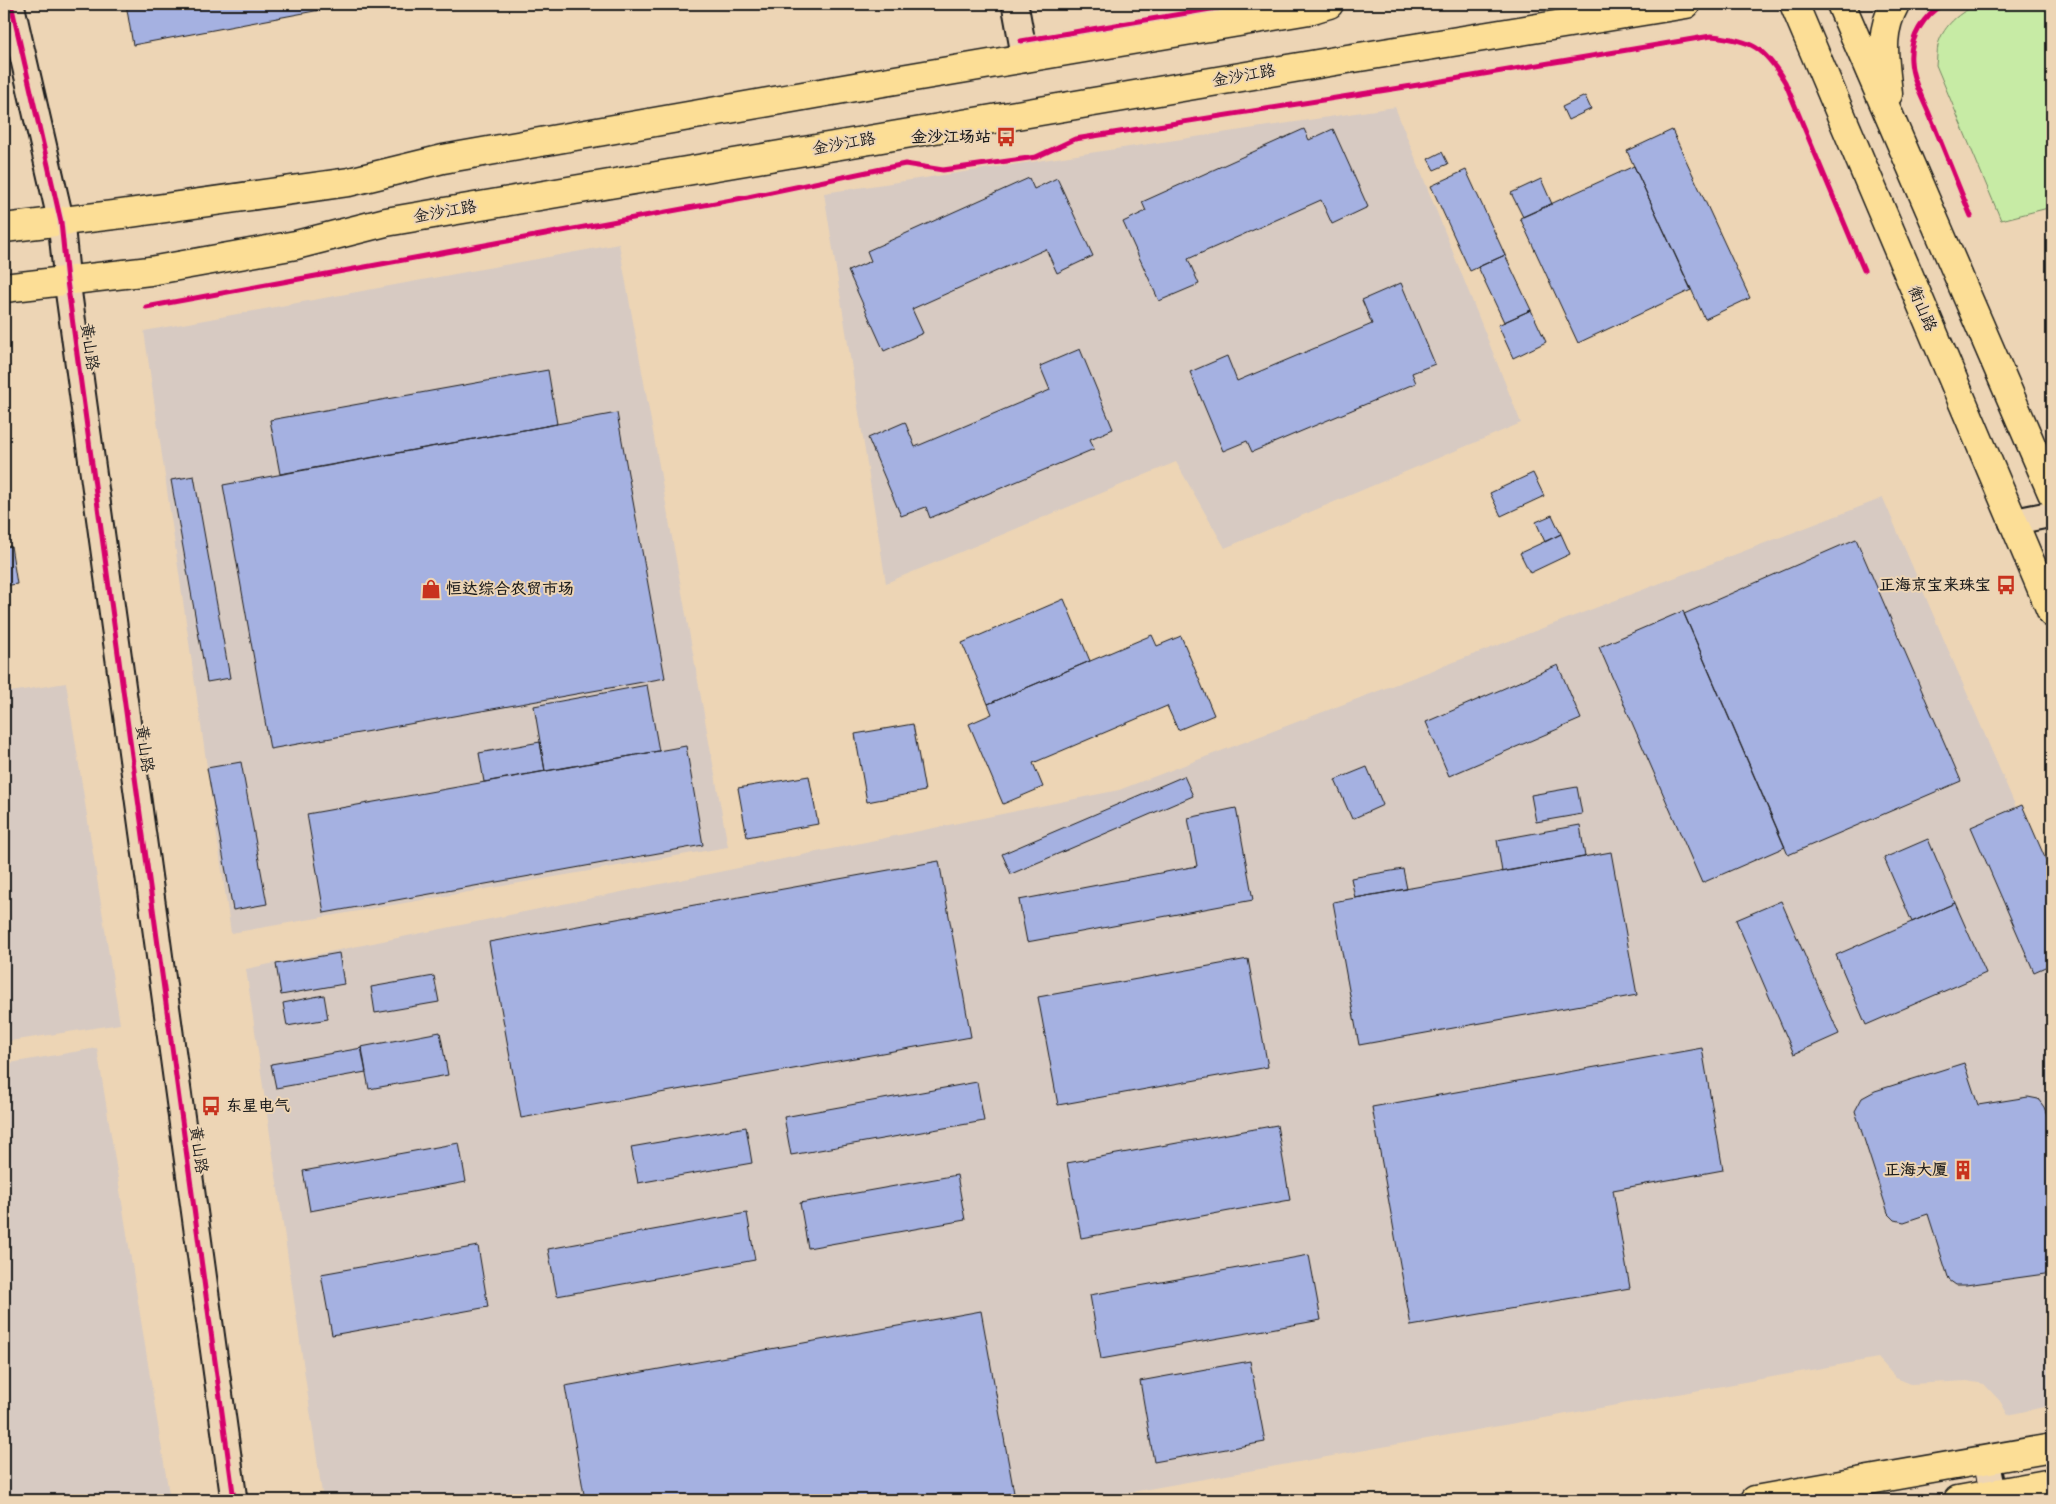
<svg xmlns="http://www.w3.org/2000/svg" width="2056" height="1504" font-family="Mynerve,'LXGW WenKai TC',sans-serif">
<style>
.built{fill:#d7cac2}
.green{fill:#c7eba5;stroke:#728460}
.building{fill:#a5b1e1;stroke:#1c1c1c}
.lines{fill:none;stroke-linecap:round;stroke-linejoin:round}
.minor-casing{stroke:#1c1c1c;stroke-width:29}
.major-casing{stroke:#1c1c1c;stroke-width:31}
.minor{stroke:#edd5b5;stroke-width:25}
.major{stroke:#fcde96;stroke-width:28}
.cycleway-casing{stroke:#edd5b5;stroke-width:8}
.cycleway{stroke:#d6006c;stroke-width:5}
.labels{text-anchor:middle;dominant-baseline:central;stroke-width:4;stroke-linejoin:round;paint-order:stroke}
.street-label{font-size:16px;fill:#1c1c1c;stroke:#edd5b5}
.poi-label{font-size:16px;font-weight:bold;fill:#1c1c1c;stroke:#edd5b5;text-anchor:end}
</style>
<rect width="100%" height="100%" fill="#edd5b5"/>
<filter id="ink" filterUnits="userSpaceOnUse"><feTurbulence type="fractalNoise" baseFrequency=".02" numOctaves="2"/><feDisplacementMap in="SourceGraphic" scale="10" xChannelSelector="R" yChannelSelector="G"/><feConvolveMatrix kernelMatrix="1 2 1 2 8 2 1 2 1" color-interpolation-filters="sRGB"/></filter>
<g filter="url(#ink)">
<!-- built -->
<path class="built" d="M1395,107L1521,423L1225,548L1176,462L886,583L824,193Z
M619,244L728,847L231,933L144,331Z
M1883,498L2052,891V1405L2008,1415L2000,1401L1984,1384L1967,1381L1911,1384L1896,1378L1878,1358L1087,1500H323L246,969L1119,790Z
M66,683L120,1024L4,1042V693Z
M97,1048L170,1500H4V1064Z"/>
<!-- green -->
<path class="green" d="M1984,4H2052V207L2001,220L1936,65C1937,58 1937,51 1938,45C1943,25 1964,7 1984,4Z"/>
<!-- building -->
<path class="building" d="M126,4H319L320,10L133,45Z
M1585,96L1591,109L1568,120L1562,107Z
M1304,129L1309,140L1333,129L1368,207L1332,224L1321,200L1188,259L1199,284L1159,301L1123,222L1146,211L1142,202Z
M1672,130L1750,298L1705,319L1627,151Z
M1442,152L1448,164L1434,170L1428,159Z
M1634,166L1691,290L1578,343L1520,218Z
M1466,170L1505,255L1470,271L1431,186Z
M1029,178L1034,189L1057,178L1093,256L1057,273L1046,249L912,309L923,333L884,351L848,271L871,261L867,251Z
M1541,179L1552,204L1523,217L1511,193Z
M1505,255L1531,310L1504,322L1478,267Z
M1401,283L1435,364L1412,373L1416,383L1252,452L1247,441L1223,451L1190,372L1227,356L1237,381L1372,324L1362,300Z
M1531,310L1546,342L1513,358L1498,325Z
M1080,349L1113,429L1090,439L1094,449L930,518L926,507L901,516L868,438L905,422L915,447L1050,390L1040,366Z
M548,370L557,424L280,474L270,420Z
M617,413L665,678L270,749L223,485Z
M1533,473L1544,496L1501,516L1490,493Z
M194,476L230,678L207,682L171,480Z
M1552,515L1561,534L1545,542L1536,522Z
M1561,534L1570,554L1530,573L1520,553Z
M1856,539L1961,781L1788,855L1684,614Z
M11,546L17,584L4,586V547Z
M1064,599L1090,661L988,704L962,643Z
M1683,611L1785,847L1702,883L1599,647Z
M1152,635L1157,646L1181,636L1214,715L1178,730L1167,706L1033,763L1043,787L1003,804L969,724L992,714L988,704Z
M1558,665L1581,719L1449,776L1426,722Z
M647,685L659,751L545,771L534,706Z
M913,724L925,791L867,802L855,734Z
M540,742L545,771L484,782L479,753Z
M686,746L703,845L324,913L307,814Z
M241,762L267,904L233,910L207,768Z
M1367,767L1383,805L1352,819L1335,780Z
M809,776L818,824L747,837L738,788Z
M1184,776L1193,796L1011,874L1002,854Z
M1577,787L1582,814L1536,822L1531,795Z
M2022,805L2052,874V964L2034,972L1971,827Z
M1236,808L1253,900L1027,942L1019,900L1197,866L1188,818Z
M1580,825L1585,857L1502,872L1497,840Z
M1928,839L1955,903L1912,922L1884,858Z
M1611,852L1637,995L1359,1045L1333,902Z
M939,861L971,1037L521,1118L489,942Z
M1403,869L1407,889L1355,898L1351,878Z
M1781,901L1839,1034L1794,1054L1736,920Z
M1955,903L1986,973L1866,1025L1836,955Z
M339,953L344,984L281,995L276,964Z
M1248,959L1268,1067L1058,1105L1038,997Z
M434,976L439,1002L375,1013L371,987Z
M324,995L328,1019L287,1026L283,1003Z
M440,1032L448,1075L369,1089L361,1047Z
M362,1048L366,1072L276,1088L271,1064Z
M1702,1048L1723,1170L1613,1190L1630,1288L1411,1326L1372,1107Z
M1964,1063L1978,1105L2028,1097L2038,1099L2044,1107L2052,1128V1273L1966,1285H1956L1949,1280L1928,1214L1904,1222L1895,1220L1888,1213L1855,1111L1862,1098L1875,1091Z
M977,1082L984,1121L791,1155L784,1117Z
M1277,1125L1290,1200L1081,1238L1067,1163Z
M746,1127L752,1163L638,1183L631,1147Z
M459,1143L466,1182L310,1211L303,1171Z
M957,1175L965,1220L808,1248L800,1203Z
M747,1213L755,1260L557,1296L548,1249Z
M478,1246L488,1307L332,1335L321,1274Z
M1309,1255L1321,1320L1101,1359L1090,1295Z
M981,1311L1014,1493L973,1500H585L565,1386Z
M1250,1361L1265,1442L1154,1462L1140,1381Z"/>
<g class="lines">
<defs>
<path id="minor" d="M11,4L61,222L67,281L234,1500
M1015,4L1025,59
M2012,522L2052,514
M1986,1461L1994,1500"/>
<path id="major" d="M1794,4L2052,613
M1841,4L2052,493
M1888,94C1885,60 1878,35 1895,4
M4,228L122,214L349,182L443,159L866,85L1309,10L1329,4
M4,288L150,271L296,245L386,222L1341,60L1686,4
M1755,1500L2052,1448
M1958,1500L2052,1483"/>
</defs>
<!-- minor casing -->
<use href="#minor" class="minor-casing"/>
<!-- major casing -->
<use href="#major" class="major-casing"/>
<!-- minor -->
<use href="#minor" class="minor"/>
<!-- major -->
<use href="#major" class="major"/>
<defs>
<path id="cycleway" d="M11,4L61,222L67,281L234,1500
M1943,4C1924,15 1909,38 1911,61C1912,80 1923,99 1930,116C1944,149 1957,183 1971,216
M1021,41L1240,4
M146,307L748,197L905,164L943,170L1036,157L1075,139L1412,86L1711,36C1752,40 1764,47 1785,82L1864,270"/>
</defs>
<!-- cycleway casing -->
<use href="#cycleway" class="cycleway-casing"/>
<!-- cycleway -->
<use href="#cycleway" class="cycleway"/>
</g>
</g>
<!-- icons -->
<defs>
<symbol id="bus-bare" viewBox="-9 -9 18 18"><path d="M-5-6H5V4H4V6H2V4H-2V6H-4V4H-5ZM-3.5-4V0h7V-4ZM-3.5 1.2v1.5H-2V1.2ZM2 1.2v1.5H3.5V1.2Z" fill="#c8321e" stroke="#edd5b5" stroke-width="2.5" paint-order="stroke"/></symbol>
<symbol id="shop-bare" viewBox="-9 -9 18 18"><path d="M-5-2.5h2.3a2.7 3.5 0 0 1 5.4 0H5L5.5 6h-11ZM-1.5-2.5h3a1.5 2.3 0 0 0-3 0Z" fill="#c8321e" stroke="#edd5b5" stroke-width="2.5" paint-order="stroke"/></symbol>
<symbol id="building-bare" viewBox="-9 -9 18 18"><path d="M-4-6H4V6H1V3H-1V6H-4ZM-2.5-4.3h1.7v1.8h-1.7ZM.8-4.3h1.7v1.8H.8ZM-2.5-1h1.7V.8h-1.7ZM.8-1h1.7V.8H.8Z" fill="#c8321e" stroke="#edd5b5" stroke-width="2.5" paint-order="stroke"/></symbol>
</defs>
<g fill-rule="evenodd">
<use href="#bus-bare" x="992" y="123" width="28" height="28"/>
<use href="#bus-bare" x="1992" y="571" width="28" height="28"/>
<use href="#shop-bare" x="417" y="575" width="28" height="28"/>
<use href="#bus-bare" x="197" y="1092" width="28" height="28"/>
<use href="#building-bare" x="1949" y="1156" width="28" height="28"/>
</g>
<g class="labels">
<!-- street labels -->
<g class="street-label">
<text transform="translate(1244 76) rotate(-10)">金沙江路</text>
<text transform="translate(844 144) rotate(-10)">金沙江路</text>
<text transform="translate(445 212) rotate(-10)">金沙江路</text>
<text transform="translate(1922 309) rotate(67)">衡山路</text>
<text transform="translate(89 347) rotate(82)">黄山路</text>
<text transform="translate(144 749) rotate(82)">黄山路</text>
<text transform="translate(198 1150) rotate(82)">黄山路</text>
</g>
<!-- poi labels -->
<g class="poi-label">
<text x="991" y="137">金沙江场站</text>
<text x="1991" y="585">正海京宝来珠宝</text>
<text x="446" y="589" text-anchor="start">恒达综合农贸市场</text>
<text x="226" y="1106" text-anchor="start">东星电气</text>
<text x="1948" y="1170">正海大厦</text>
</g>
</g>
<!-- margin -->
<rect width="2056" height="1504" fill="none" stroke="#edd5b5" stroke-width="20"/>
<rect x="10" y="10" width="2036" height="1484" fill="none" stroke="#1c1c1c" stroke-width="2" filter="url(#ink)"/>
</svg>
